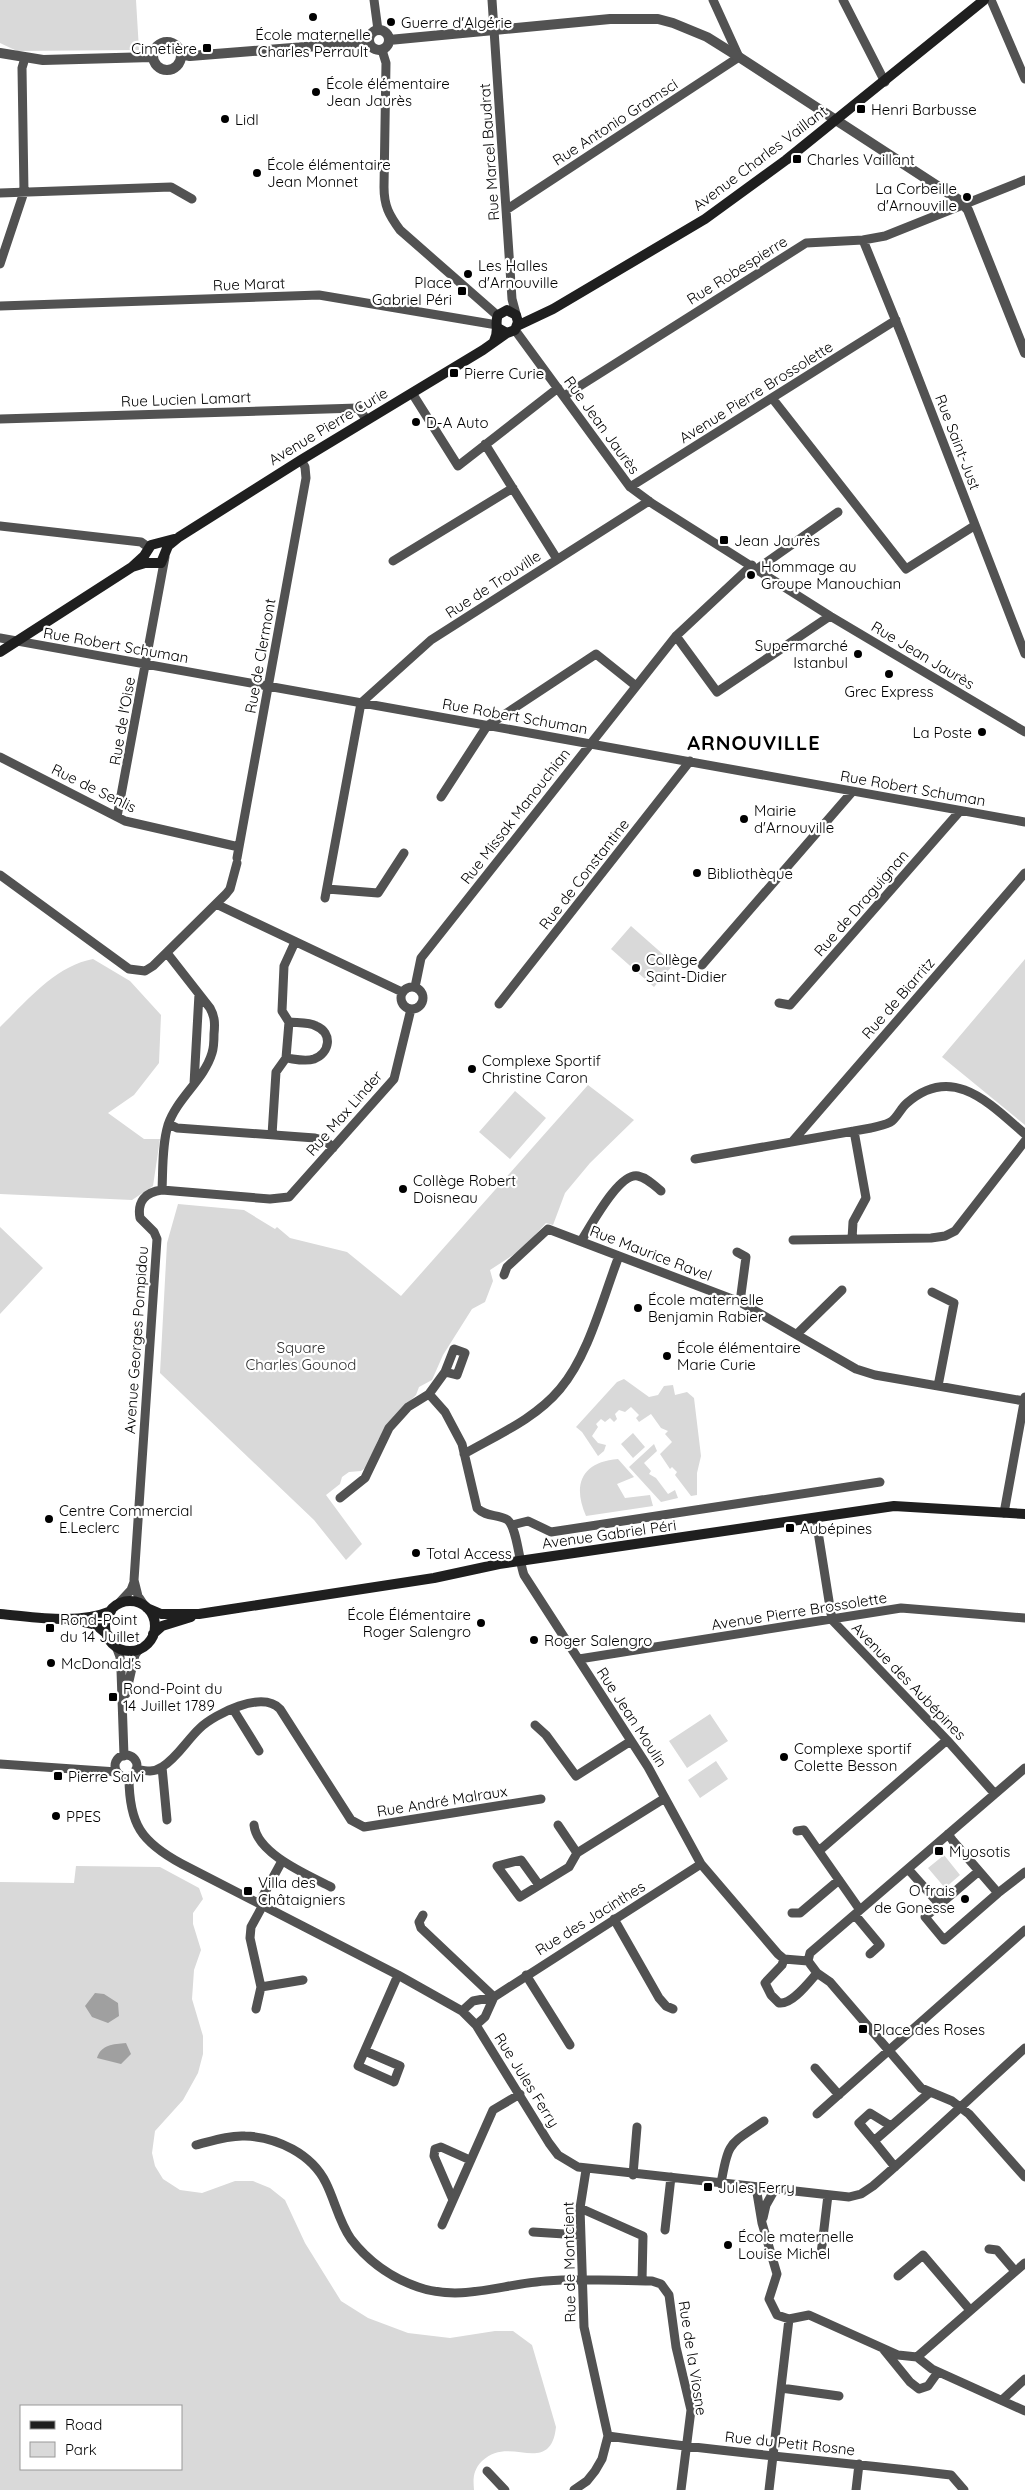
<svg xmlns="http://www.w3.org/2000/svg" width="1025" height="2490" font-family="Quicksand,sans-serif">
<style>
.green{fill:#d9d9d9;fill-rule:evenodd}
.water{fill:#a0a0a0}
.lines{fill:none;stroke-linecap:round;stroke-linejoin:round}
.minor{stroke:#525252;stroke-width:9}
.tertiary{stroke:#525252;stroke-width:10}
.secondary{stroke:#1f1f1f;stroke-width:10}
.poi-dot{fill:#000;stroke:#fff;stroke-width:2}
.labels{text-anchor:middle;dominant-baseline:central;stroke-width:4.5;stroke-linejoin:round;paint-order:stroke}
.poi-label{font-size:15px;fill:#000;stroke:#fff;text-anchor:start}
.street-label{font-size:15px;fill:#000;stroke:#fff}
.park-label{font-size:15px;fill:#303030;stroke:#fff}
.district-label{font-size:20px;font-weight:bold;letter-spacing:1px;fill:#000;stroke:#fff}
</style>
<rect width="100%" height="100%" fill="#fff"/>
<!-- green -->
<path class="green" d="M0,0H136L139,50L17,51L0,43Z
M631,926L674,964L654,987L611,949Z
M93,959L130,981L161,1015L159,1063L134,1095L108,1113L144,1139H160L153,1186L132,1200L0,1194V1027C26,1002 55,966 93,959Z
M1025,959V1125L942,1057Z
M588,1085L634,1120L590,1163L565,1193L553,1225L546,1223L522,1249L490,1270L493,1281L485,1302L472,1309L443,1355L432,1380L419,1387L416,1395L391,1420L378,1440L367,1467L361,1471L349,1472L342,1477L340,1484L326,1495L362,1544L346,1560L314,1520L160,1373L167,1243L178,1204L244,1210L275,1229L277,1227L290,1238L347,1252L401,1296Z
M515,1091L546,1118L510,1159L479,1132Z
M0,1227L43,1268L0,1314Z
M624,1379L649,1397L658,1395L664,1386L673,1385L675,1395L687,1392L694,1398L701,1456L697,1473V1495L691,1496L675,1475L677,1472L672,1467L670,1469L660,1454L672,1442L665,1434L668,1431L661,1428L651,1414L639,1422L636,1418L639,1415L631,1407L625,1412L619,1410L615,1414L617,1419L614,1422L610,1418L605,1422L601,1419L596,1424L598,1427L592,1436L598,1443L606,1445L604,1451L598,1456L582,1432L576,1427L617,1382Z
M633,1433L645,1447L633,1458L621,1444Z
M654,1444L657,1451L644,1463L651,1471L649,1474L656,1478L668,1494L675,1490L678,1498L661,1502L629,1467Z
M618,1459L634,1477L617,1484L625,1498L650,1495L653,1506L586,1516C572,1484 582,1462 618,1459Z
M710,1714L728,1741L687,1768L669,1741Z
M716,1761L728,1779L700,1798L688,1780Z
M944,1855L960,1875L945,1888L928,1868Z
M76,1866L160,1867L199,1888L203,1899L193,1913V1924L201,1950L194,1970L192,1999L203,2036V2054L198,2073L183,2100L155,2131L152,2153L155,2166L163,2179L180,2190L202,2193L235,2181H253L270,2188L285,2200L305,2243L341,2301L368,2318L408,2333L450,2338L495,2331H513L532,2345L556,2427C555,2434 554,2442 548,2448C532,2463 505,2439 482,2461C473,2470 473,2479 474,2490H0V1882L74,1883ZM21,2406H181V2469H21Z"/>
<!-- water -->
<path class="water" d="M95,1993L104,1994L118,2003L119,2016L108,2023L92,2017L85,2006Z
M126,2043L131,2054L121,2064L97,2058C101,2045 113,2044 126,2043Z"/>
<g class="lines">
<!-- minor -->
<path class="minor" d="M374,0L378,30
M492,0L512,299L516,314
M843,0L885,82
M991,0L1025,79
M382,50L386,63L384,187C384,206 389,215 400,230L498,316
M0,193L171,187L192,199
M506,210L739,57L713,0
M863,240L902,336L1025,654
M0,264L24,192L22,68L25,58
M0,306L319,295L497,325
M515,330L630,487L653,504L830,616L1025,732
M412,393L458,466L558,388
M564,396L806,243L863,240L885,236L1025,180
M772,398L906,569L974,526
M0,419L358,408L367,420
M485,444L557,559
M630,487L896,320
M0,526L141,542L148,547
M393,561L513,488
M757,569L838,512
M676,636L717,692L830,616
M0,638L1025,822
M0,757L125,821L239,847
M441,797L487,726L596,654L636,686
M117,817L165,557
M237,858L306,478L305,467L301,460
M0,875L129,969L145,971L153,966L226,894L230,889L237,863
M327,889L378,893L404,853
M325,898L361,703L431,640L649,501
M216,904L402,992
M702,965L852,792
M401 998a11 11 0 1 1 22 0a11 11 0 1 1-22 0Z
M415,987L421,958L676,636L752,565
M779,1003L790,1005L960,811
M499,1004L690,761
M286,1058L289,1022L282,1011L284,966L295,942
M286,1058C295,1059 305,1062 314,1059C330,1053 333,1033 316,1026C309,1022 297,1023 289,1022
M194,1084L199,994
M169,1124L177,1128L315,1138L326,1141L333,1148
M272,1135L276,1072L286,1058
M792,1142L1025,873
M695,1159L871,1128C877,1126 887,1125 892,1121C898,1116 901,1108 907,1103C953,1063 990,1104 1025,1134
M162,1190C163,1169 162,1145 168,1125C177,1098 204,1080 212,1053C214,1047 214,1040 214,1034C215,1024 215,1017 210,1008L167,953
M852,1239L853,1222L866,1198L854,1131
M793,1240L931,1238L945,1236L955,1231L1025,1141
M581,1241C591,1226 619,1172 638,1176C647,1178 654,1185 661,1191
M737,1252L746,1257L740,1302
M504,1275L507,1267L548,1229L740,1302L856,1369L875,1375L1024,1401
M932,1292L954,1303L938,1386
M797,1334L842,1290
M429,1394L445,1412L462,1444L477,1508C486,1517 496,1514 506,1519C517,1524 519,1562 524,1575L648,1767L701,1864L778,1954L784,1959L808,1961
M464,1454C497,1435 535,1419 560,1389C589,1355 603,1297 619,1256
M340,1498L365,1478L389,1428L408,1407L429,1394L445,1372L454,1349L465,1353L457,1375L445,1372
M1004,1513L1025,1397
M816,1519L832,1620L947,1740L995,1794
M512,1525L528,1521L551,1532L880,1482
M118,1604L131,1590L134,1582
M144,1605L138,1596L134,1580L157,1239L154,1232L140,1218C137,1202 145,1192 162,1190L270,1199L289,1197L394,1079L411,1009
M116,1646L120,1657L121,1670L124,1756
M579,1659L901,1608L1025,1618
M126,1694L135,1655L140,1648
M233,1709L259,1751
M535,1725L546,1735L576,1776L631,1741
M115 1766a11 11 0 1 1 22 0a11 11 0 1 1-22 0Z
M0,1764L117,1772
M162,1767L167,1820
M136,1769C146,1771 153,1773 162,1767C177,1758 187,1740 200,1728C215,1714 262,1690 280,1709L351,1820L364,1827L541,1799
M129,1777C129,1824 141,1842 182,1864L398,1975L462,2011L476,2025L549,2143L558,2155L578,2167L849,2197L861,2194L873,2186C925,2141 974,2094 1025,2048
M254,1825C257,1854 308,1875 331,1887
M558,1825L577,1853
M797,1831L804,1830L860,1910
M948,1834L953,1841L998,1893L944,1940L925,1917L979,1871
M820,1850L947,1740
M908,1869L940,1905
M539,1885L521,1860L497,1866L520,1897L569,1867L577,1853L665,1798
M998,1893L1025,1872
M259,1903L282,1861
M792,1913H800L839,1880
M423,1915L419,1922L421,1928L494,1997
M855,1915L880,1945L870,1954
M614,1919L659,1998L666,2006L673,2009
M784,1959L782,1965L765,1983L771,1995L779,2003C792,2005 809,1982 817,1973
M808,1961L817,1973L830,1982L921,2088L952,2101L969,2114L1025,2177
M808,1961L810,1953L1025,1768
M526,1975L570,2045
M261,1987L250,1938L251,1927L263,1905
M256,2009L261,1987L303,1980
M462,2011L473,2001L494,1997L701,1864
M476,2025L485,2017L494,1997
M365,2051L400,2066L394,2082L358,2066L398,1975
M815,2068L839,2095
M817,2114L1025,1930
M874,2141L859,2123L870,2113L891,2126
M196,2145C212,2141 229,2135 245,2136C277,2137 312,2154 326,2183C335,2201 339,2222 351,2239C368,2261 392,2278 418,2287C461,2302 502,2284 546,2281C581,2278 617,2281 652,2281L661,2284L669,2295L676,2347L691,2410L681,2490
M895,2167L874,2141L929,2093
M633,2175L637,2127
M721,2184C728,2140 730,2145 764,2121
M756,2187L762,2223L777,2274L769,2299L777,2315L789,2319L809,2315L898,2355L917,2357L932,2369L1025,2411
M453,2200L434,2156L435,2149L441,2147L470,2160
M580,2208L643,2236L642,2281
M763,2218L766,2205L775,2189
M442,2225L493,2110L520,2094
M665,2230L671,2177
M533,2232L580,2235
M989,2249L997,2250L1015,2271
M821,2254L828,2195
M898,2276L923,2255L970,2310
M884,2350L910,2382L919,2389L928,2386L938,2372
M917,2357L1025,2263
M781,2388L839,2396
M1002,2400L1025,2379
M608,2436C719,2452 831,2461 942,2474L951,2475L964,2490
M487,2471L505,2490
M574,2490L587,2481L595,2471L602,2459L608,2436L584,2327L580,2208L586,2170
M769,2490L789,2319
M856,2490L859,2464"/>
<!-- tertiary -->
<path class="tertiary" d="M369 40a10 10 0 1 1 20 0a10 10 0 1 1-20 0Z
M389,40L610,19H658L673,23L707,37L739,57L959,200L968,210L1025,353
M153 56a14 14 0 1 1 28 0a14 14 0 1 1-28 0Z
M0,53L43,60L152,57
M181,54L190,56L369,42"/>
<!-- secondary -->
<path class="secondary" d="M517,326L553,309L705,219L786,160L984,0
M494,341C500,331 494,324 498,315L507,310L516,315L518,322L515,330L507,333L498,328
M132,567L145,563H161L168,546L179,537L301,460L483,350L507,333
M0,652L132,567L144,556L151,545L174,539
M105 1626a25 25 0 1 1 50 0a25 25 0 1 1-50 0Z
M147,1608L161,1614H199L434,1578L499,1564L894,1506L1025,1514
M0,1614C35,1617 77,1625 111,1611
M79,1621L96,1625L108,1635
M153,1634L162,1626L191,1617"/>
</g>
<!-- markers -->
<g class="poi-dot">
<circle cx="313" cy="17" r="5"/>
<circle cx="391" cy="22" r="5"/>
<rect x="202" y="43" width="10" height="10" rx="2.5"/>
<circle cx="316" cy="92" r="5"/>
<rect x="856" y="104" width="10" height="10" rx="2.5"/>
<circle cx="225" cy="119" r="5"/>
<rect x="792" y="154" width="10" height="10" rx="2.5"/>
<circle cx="257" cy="173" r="5"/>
<circle cx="967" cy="197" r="5"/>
<circle cx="468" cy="274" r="5"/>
<rect x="457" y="286" width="10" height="10" rx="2.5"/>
<rect x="449" y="368" width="10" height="10" rx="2.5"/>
<circle cx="416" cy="422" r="5"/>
<rect x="719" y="535" width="10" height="10" rx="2.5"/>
<circle cx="751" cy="575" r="5"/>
<circle cx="858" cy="654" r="5"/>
<circle cx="889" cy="674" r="5"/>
<circle cx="982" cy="732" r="5"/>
<circle cx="744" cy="819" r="5"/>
<circle cx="697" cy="873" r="5"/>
<circle cx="636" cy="968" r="5"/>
<circle cx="472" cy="1069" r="5"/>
<circle cx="403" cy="1189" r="5"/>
<circle cx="638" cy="1308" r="5"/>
<circle cx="667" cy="1356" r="5"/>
<circle cx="49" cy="1519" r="5"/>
<rect x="785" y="1523" width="10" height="10" rx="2.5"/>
<circle cx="416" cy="1553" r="5"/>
<circle cx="481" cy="1623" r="5"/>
<rect x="45" y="1623" width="10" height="10" rx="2.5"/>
<circle cx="534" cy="1640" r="5"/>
<circle cx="51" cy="1663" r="5"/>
<rect x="108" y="1692" width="10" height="10" rx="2.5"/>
<circle cx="784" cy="1757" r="5"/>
<rect x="53" y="1771" width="10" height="10" rx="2.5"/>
<circle cx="56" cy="1816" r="5"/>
<rect x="934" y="1846" width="10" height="10" rx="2.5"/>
<rect x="243" y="1886" width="10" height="10" rx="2.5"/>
<circle cx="965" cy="1899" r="5"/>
<rect x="858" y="2024" width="10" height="10" rx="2.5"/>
<rect x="703" y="2182" width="10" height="10" rx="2.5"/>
<circle cx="728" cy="2245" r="5"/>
</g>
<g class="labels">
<!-- poi labels -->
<g class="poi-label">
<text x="401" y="22">Guerre d'Algérie</text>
<text x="313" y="34" text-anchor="middle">École maternelle<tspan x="313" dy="17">Charles Perrault</tspan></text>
<text x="197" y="48" text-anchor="end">Cimetière</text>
<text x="326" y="83">École élémentaire<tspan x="326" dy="17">Jean Jaurès</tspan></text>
<text x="871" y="109">Henri Barbusse</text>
<text x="235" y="119">Lidl</text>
<text x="807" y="159">Charles Vaillant</text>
<text x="267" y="164">École élémentaire<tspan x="267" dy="17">Jean Monnet</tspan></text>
<text x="957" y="188" text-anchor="end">La Corbeille<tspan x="957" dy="17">d'Arnouville</tspan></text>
<text x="478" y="265">Les Halles<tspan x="478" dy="17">d'Arnouville</tspan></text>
<text x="452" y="282" text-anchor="end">Place<tspan x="452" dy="17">Gabriel Péri</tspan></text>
<text x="464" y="373">Pierre Curie</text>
<text x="426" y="422">D-A Auto</text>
<text x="734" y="540">Jean Jaurès</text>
<text x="761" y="566">Hommage au<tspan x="761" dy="17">Groupe Manouchian</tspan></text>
<text x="848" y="645" text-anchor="end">Supermarché<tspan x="848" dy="17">Istanbul</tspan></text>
<text x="889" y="691" text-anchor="middle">Grec Express</text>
<text x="972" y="732" text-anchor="end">La Poste</text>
<text x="754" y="810">Mairie<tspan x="754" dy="17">d'Arnouville</tspan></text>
<text x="707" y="873">Bibliothèque</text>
<text x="646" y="959">Collège<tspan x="646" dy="17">Saint-Didier</tspan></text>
<text x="482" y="1060">Complexe Sportif<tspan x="482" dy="17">Christine Caron</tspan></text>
<text x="413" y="1180">Collège Robert<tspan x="413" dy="17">Doisneau</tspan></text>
<text x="648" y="1299">École maternelle<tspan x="648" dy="17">Benjamin Rabier</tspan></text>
<text x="677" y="1347">École élémentaire<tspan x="677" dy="17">Marie Curie</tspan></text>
<text x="59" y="1510">Centre Commercial<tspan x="59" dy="17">E.Leclerc</tspan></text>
<text x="800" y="1528">Aubépines</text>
<text x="426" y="1553">Total Access</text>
<text x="471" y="1614" text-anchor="end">École Élémentaire<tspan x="471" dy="17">Roger Salengro</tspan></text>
<text x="60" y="1619">Rond-Point<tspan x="60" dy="17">du 14 Juillet</tspan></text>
<text x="544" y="1640">Roger Salengro</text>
<text x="61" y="1663">McDonald's</text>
<text x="123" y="1688">Rond-Point du<tspan x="123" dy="17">14 Juillet 1789</tspan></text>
<text x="794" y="1748">Complexe sportif<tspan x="794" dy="17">Colette Besson</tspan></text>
<text x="68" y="1776">Pierre Salvi</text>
<text x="66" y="1816">PPES</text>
<text x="949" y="1851">Myosotis</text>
<text x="258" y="1882">Villa des<tspan x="258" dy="17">Châtaigniers</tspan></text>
<text x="955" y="1890" text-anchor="end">O frais<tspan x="955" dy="17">de Gonesse</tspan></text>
<text x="873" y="2029">Place des Roses</text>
<text x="718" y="2187">Jules Ferry</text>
<text x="738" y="2236">École maternelle<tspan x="738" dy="17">Louise Michel</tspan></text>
</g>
<!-- street labels -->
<g class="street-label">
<text transform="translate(615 122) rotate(-33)">Rue Antonio Gramsci</text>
<text transform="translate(489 152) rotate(-94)">Rue Marcel Baudrat</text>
<text transform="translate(760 158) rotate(-37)">Avenue Charles Vaillant</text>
<text transform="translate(737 270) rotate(-32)">Rue Robespierre</text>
<text transform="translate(249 284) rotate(-2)">Rue Marat</text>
<text transform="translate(756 392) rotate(-32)">Avenue Pierre Brossolette</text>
<text transform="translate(186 399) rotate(-2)">Rue Lucien Lamart</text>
<text transform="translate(602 425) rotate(54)">Rue Jean Jaurès</text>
<text transform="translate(328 426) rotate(-31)">Avenue Pierre Curie</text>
<text transform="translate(958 442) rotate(69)">Rue Saint-Just</text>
<text transform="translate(493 584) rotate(-33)">Rue de Trouville</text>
<text transform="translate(116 645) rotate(10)">Rue Robert Schuman</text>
<text transform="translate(923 655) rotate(31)">Rue Jean Jaurès</text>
<text transform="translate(260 656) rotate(-80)">Rue de Clermont</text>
<text transform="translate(515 716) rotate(10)">Rue Robert Schuman</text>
<text transform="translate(122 721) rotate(-80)">Rue de l'Oise</text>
<text transform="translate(94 788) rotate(26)">Rue de Senlis</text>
<text transform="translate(913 788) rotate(10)">Rue Robert Schuman</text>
<text transform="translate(515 816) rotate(-52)">Rue Missak Manouchian</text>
<text transform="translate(584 874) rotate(-52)">Rue de Constantine</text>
<text transform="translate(861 903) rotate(-49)">Rue de Draguignan</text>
<text transform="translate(898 998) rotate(-49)">Rue de Biarritz</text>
<text transform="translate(344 1113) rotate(-49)">Rue Max Linder</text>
<text transform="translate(651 1253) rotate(21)">Rue Maurice Ravel</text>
<text transform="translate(136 1340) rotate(-86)">Avenue Georges Pompidou</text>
<text transform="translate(609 1534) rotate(-8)">Avenue Gabriel Péri</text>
<text transform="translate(799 1611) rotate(-9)">Avenue Pierre Brossolette</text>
<text transform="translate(909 1681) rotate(46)">Avenue des Aubépines</text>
<text transform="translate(632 1717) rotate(57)">Rue Jean Moulin</text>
<text transform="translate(442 1801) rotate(-9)">Rue André Malraux</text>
<text transform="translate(590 1918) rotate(-32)">Rue des Jacinthes</text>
<text transform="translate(527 2080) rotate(58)">Rue Jules Ferry</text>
<text transform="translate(569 2262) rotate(-91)">Rue de Montcient</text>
<text transform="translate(693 2358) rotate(81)">Rue de la Viosne</text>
<text transform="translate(790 2443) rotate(6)">Rue du Petit Rosne</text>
</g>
<!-- park labels -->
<g class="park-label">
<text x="301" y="1347">Square<tspan x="301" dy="17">Charles Gounod</tspan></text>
</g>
<!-- district labels -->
<g class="district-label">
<text x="754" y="742">ARNOUVILLE</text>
</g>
</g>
<!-- legend -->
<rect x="20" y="2405" width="162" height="65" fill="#ffffff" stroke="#999999"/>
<rect x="30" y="2421" width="25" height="8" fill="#1f1f1f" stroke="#999999"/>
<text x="65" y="2430" font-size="15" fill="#000000">Road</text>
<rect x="30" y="2442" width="25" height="15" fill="#d9d9d9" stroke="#999999"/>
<text x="65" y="2455" font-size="15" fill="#000000">Park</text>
</svg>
